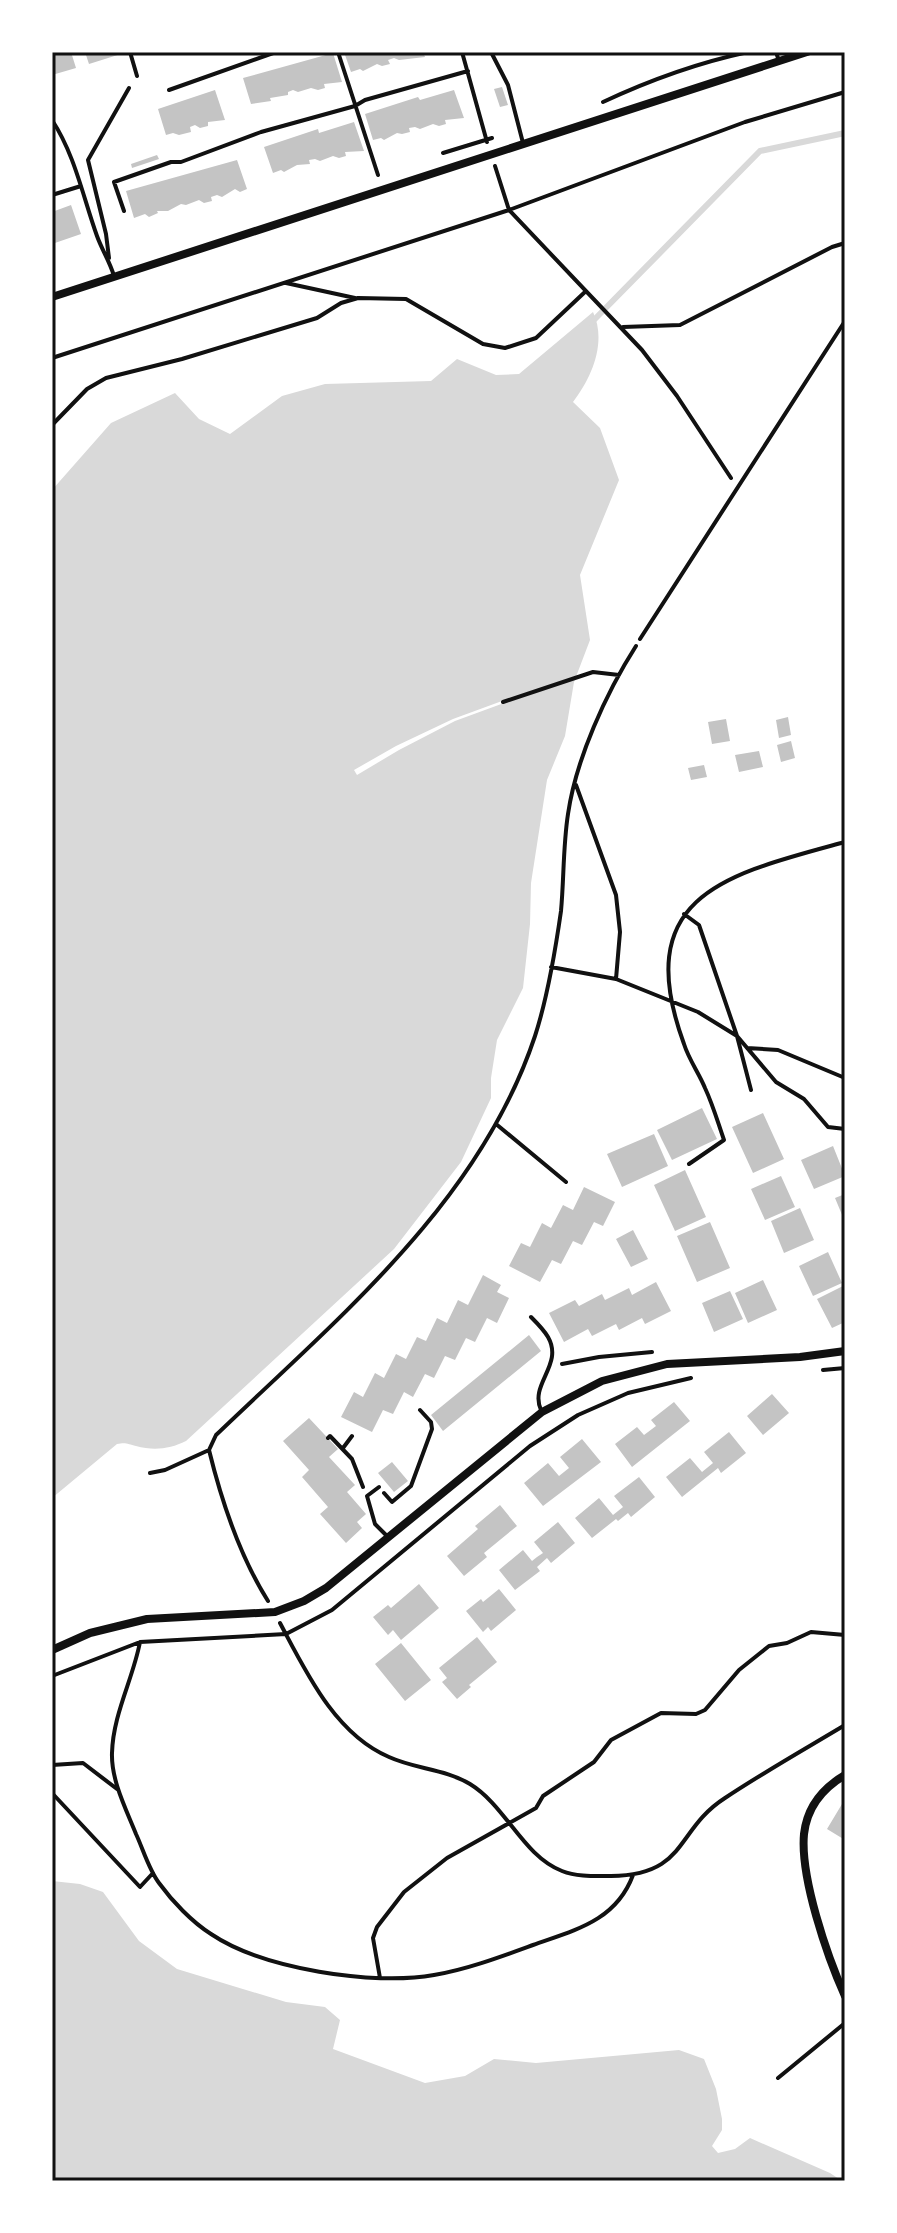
<svg xmlns="http://www.w3.org/2000/svg" width="897" height="2233" font-family="Inter,sans-serif">
<style>
.water{fill:#d9d9d9}
.pier{fill:#fff}
.lines{fill:none;stroke-linecap:round;stroke-linejoin:round}
.stream{stroke:#d9d9d9;stroke-width:6}
.building{fill:#c4c4c4}
.path{stroke:#111;stroke-width:4}
.service{stroke:#111;stroke-width:4}
.minor{stroke:#111;stroke-width:8}
.neatline{fill:none;stroke:#111;stroke-width:3}
</style>
<rect width="100%" height="100%" fill="#fff"/>
<!-- water -->
<path class="water" d="M593,312C607,342 592,377 573,402L600,428L619,480L580,575L590,640L574,682L565,736L547,780L531,883L530,924L523,988L497,1040L491,1078V1098L461,1162L394,1249L186,1441C170,1449 154,1451 136,1446C128,1444 126,1442 117,1444L52,1498V490L111,423L175,393L199,419L230,434L282,396L325,384L431,381L457,359L496,375L519,374Z
M52,1881L80,1884L103,1892L139,1941L177,1969L286,2002L325,2007L340,2020L333,2049L425,2083L465,2076L494,2059L536,2063L679,2050L704,2059L716,2089L722,2119V2130L712,2146L718,2153L735,2149L750,2138L830,2173L842,2181H52Z"/>
<!-- pier -->
<path class="pier" d="M502,701L504,703L455,721L399,750L357,775L354,770L396,746L453,719Z"/>
<g class="lines">
<!-- stream -->
<path class="stream" d="M591,323L760,151L845,133"/>
</g>
<!-- building -->
<path class="building" d="M52,52H71L76,68L52,75Z
M85,52H124V53L89,64Z
M344,52H423L425,57L399,60L394,58L388,60L390,64L382,66L377,64L363,71L360,69L351,72Z
M333,53L342,82L324,84L325,88L318,90L311,88L298,92L293,90L288,92V95L270,98L271,101L251,104L243,78Z
M502,87L508,105L500,107L494,89Z
M215,90L225,120L208,122V126L200,128L195,125L190,127L191,132L179,135L173,133L166,135L158,109Z
M454,90L464,118L445,120L446,124L439,126L433,124L420,129L415,127L409,128L410,132L402,134L397,133L384,140L381,138L373,140L365,114L418,97L420,100Z
M354,122L364,151L345,152L346,156L339,158L333,156L320,161L315,159L309,160L310,164L297,165L284,172L281,170L273,173L264,147L318,129L319,133Z
M157,155L159,159L132,168L131,164Z
M237,160L247,189L240,192L235,189L222,197L217,195L211,197L212,201L204,203L199,200L186,205L181,204L168,211H157L158,213L149,217L145,214L134,218L126,191Z
M71,205L81,234L52,244V212Z
M788,717L791,735L779,738L776,720Z
M726,719L730,741L712,744L708,722Z
M791,741L795,758L781,762L777,745Z
M759,751L763,767L739,772L735,755Z
M704,765L707,777L691,780L688,768Z
M702,1108L717,1139L672,1160L657,1130Z
M763,1113L784,1159L753,1173L732,1127Z
M654,1134L668,1166L622,1187L607,1154Z
M833,1146L845,1176L814,1189L801,1160Z
M685,1170L706,1217L675,1231L654,1185Z
M781,1176L795,1207L765,1220L751,1189Z
M584,1187L615,1202L603,1226L594,1222L582,1245L573,1241L561,1264L552,1260L540,1282L509,1266L521,1243L530,1247L542,1223L551,1228L563,1205L573,1210Z
M845,1194V1222L835,1198Z
M800,1208L814,1240L784,1253L771,1221Z
M710,1222L730,1268L697,1282L677,1236Z
M633,1230L648,1259L631,1267L616,1239Z
M828,1252L842,1283L813,1296L799,1266Z
M483,1275L501,1285L497,1292L509,1298L497,1323L487,1318L475,1342L466,1338L455,1360L445,1356L434,1378L425,1374L413,1397L404,1392L393,1414L383,1410L372,1432L341,1417L354,1392L363,1397L375,1373L384,1378L396,1354L406,1359L417,1337L426,1341L437,1318L447,1323L458,1300L468,1305Z
M763,1280L777,1310L748,1323L735,1293Z
M656,1282L671,1311L645,1324L642,1318L619,1330L616,1324L592,1336L588,1329L564,1342L549,1313L575,1300L579,1306L602,1294L605,1300L629,1288L632,1295Z
M845,1285V1322L832,1328L817,1299Z
M730,1291L743,1319L714,1332L702,1303Z
M529,1335L541,1351L443,1431L431,1415Z
M772,1394L789,1413L763,1435L747,1416Z
M674,1402L690,1421L632,1467L615,1444L637,1427L644,1435L656,1426L651,1420Z
M309,1418L338,1449L329,1457L355,1485L347,1492L366,1514L357,1522L362,1528L346,1543L320,1514L328,1507L302,1477L309,1470L283,1441Z
M729,1432L746,1453L721,1473L718,1468L682,1497L666,1477L690,1458L702,1472L713,1463L704,1452Z
M582,1439L601,1462L543,1506L524,1483L548,1463L559,1476L569,1468L560,1457Z
M392,1462L408,1481L394,1492L378,1473Z
M639,1477L655,1497L631,1517L628,1513L618,1521L616,1519L592,1538L575,1518L599,1498L613,1515L623,1507L614,1496Z
M500,1505L517,1526L484,1553L487,1557L464,1576L447,1556L478,1529L475,1526Z
M558,1522L575,1543L551,1563L547,1558L537,1567L540,1571L515,1590L499,1570L523,1550L532,1561L537,1557L543,1553L534,1542Z
M419,1584L439,1608L401,1640L393,1630L388,1635L373,1617L388,1605L391,1608Z
M499,1589L516,1610L491,1631L488,1627L483,1632L466,1611L481,1599L483,1602Z
M477,1637L497,1662L469,1685L471,1687L457,1699L442,1682L447,1678L439,1668Z
M401,1643L431,1680L405,1701L375,1664Z
M845,1799V1840L827,1829Z"/>
<g class="lines">
<!-- path -->
<path class="path" d="M130,52L137,76
M338,52L378,175
M462,52L487,142
M169,90L276,52
M603,102C650,80 697,63 748,52
M443,153L492,138
M495,166L509,210L642,350L677,396L731,478
M124,211L114,182L171,162H181L261,132L355,106L365,100L468,71
M286,283L355,298
M623,327L680,325L832,247L845,243
M52,358L509,210L745,122L845,92
M52,425L87,389L106,378L182,359L317,318L341,303L358,298L406,299L483,344L505,348L536,338L586,291
M503,702L593,672L619,675
M576,785L616,895L620,932L616,979
M684,914L699,925L737,1036L751,1090
M551,967L616,979L698,1012L737,1036L776,1082L804,1099L828,1127L845,1129
M747,1048L778,1050L845,1078
M496,1124L566,1182
M689,1164L724,1140C718,1123 713,1105 705,1088C699,1073 689,1060 684,1044C629,894 728,874 845,842
M562,1364L599,1357L652,1352
M823,1370L845,1368
M328,1438L330,1436L352,1459L363,1487
M343,1448L352,1436
M150,1473L165,1470L209,1450
M384,1493L392,1502L411,1486L432,1429L431,1422L420,1410
M268,1601C239,1555 222,1503 209,1450L216,1435C338,1318 480,1202 535,1036C548,996 555,953 561,911C564,879 563,846 568,814C576,759 606,693 636,646
M280,1623C306,1672 335,1734 389,1757C415,1769 445,1769 470,1784C506,1806 523,1856 562,1871C577,1877 595,1876 611,1876C688,1875 675,1830 725,1798C764,1772 805,1749 845,1725
M140,1642C133,1679 113,1714 112,1753C111,1780 126,1809 136,1834C143,1849 149,1870 159,1883C172,1901 192,1922 211,1934C263,1969 373,1986 434,1975C468,1969 500,1957 533,1945C575,1930 616,1921 633,1875
M52,1676L140,1642L286,1634L332,1610L530,1446L578,1415L628,1393L691,1378
M52,1765L83,1763L117,1789
M52,1793L140,1887L153,1873
M380,1978L373,1938L377,1927L404,1892L447,1858L536,1808L543,1796L594,1762L611,1740L661,1713L696,1714L705,1710L739,1670L769,1646L787,1643L811,1632L845,1635"/>
<!-- service -->
<path class="service" d="M491,52L508,85L523,143
M776,52L779,61
M52,120C75,155 83,197 97,236C102,250 110,262 114,276
M52,195L81,186
M109,258L106,234L88,160L129,88
M640,639L845,321
M531,1317C537,1323 544,1330 548,1337C564,1365 529,1384 541,1410
M379,1487L367,1496L375,1524L387,1536
M778,2078L845,2023"/>
<!-- minor -->
<path class="minor" d="M52,297L807,52
M52,1650L90,1633L147,1619L275,1612L304,1601L326,1588L542,1412L602,1381L667,1364L800,1357L845,1351
M845,1775C823,1788 807,1807 804,1834C800,1877 827,1956 845,1996"/>
</g>
<!-- border -->
<rect width="897" height="2233" fill="none" stroke="#ffffff" stroke-width="108"/>
<rect x="54" y="54" width="789" height="2125" class="neatline"/>
</svg>
